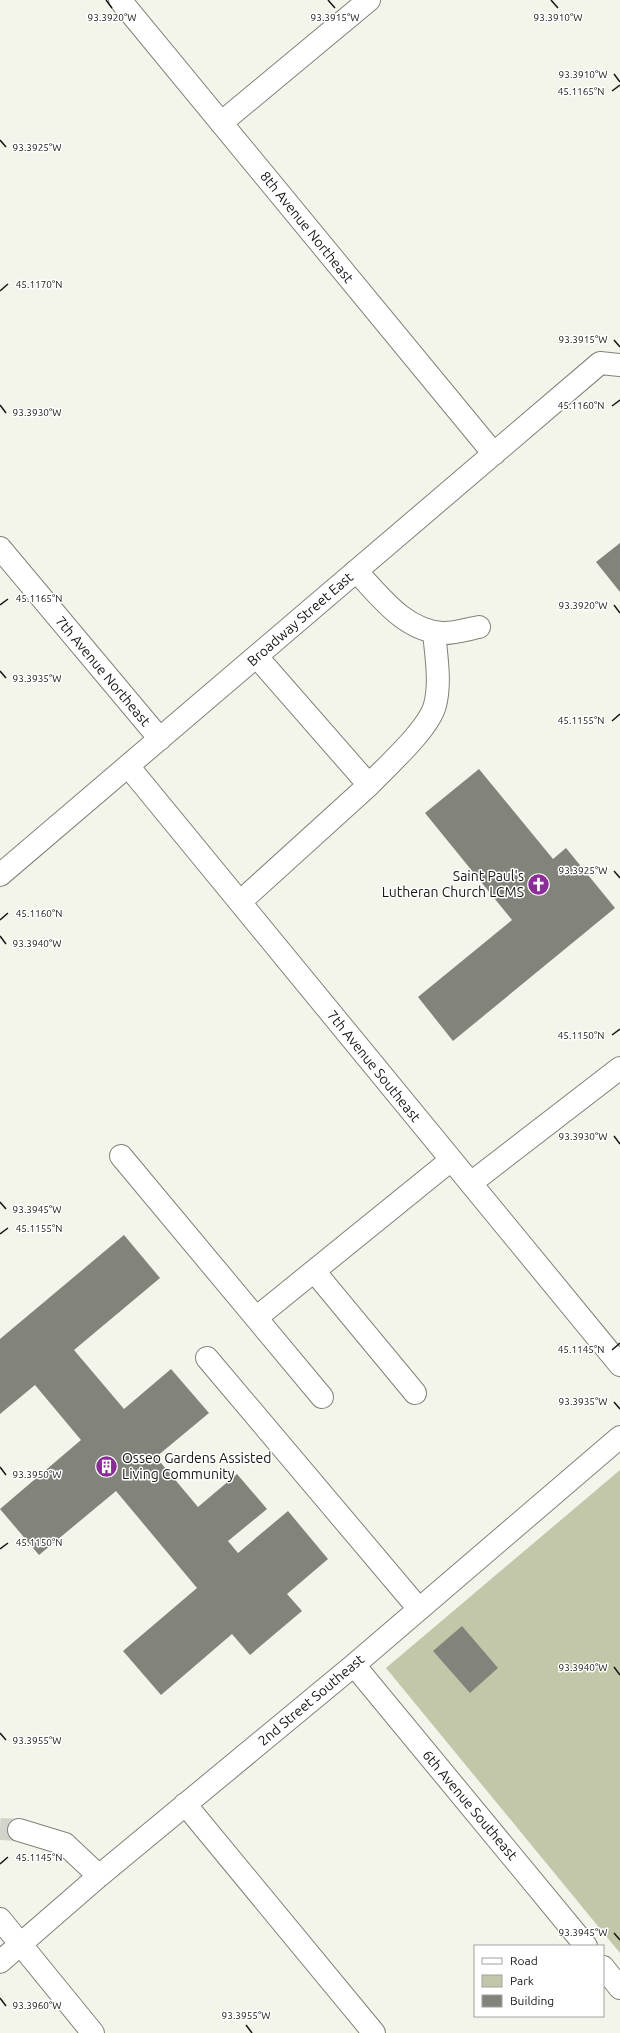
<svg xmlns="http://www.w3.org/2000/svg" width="620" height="2033" font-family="Ubuntu,sans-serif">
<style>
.green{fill:#c3c7a9}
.building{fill:#82847b}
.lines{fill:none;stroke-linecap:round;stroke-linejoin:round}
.minor-tunnel{stroke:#d2d3ca;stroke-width:22;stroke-dasharray:22 11;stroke-linecap:butt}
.minor-casing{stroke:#818279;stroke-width:24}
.minor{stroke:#fff;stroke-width:22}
.ticks{fill:none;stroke:#161713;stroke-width:1.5}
.labels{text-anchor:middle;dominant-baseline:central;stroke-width:3;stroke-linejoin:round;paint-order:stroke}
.street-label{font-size:14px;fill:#161713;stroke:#fff}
.poi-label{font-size:14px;fill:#161713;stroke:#fff;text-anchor:end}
.ticks-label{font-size:10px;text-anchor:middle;fill:#161713;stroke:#fff;stroke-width:3;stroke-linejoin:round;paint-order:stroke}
</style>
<rect width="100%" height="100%" fill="#f3f4ea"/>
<!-- green -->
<path class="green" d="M620,1470V1953L386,1668Z"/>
<!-- building -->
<path class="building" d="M620,543V592L596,562Z
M479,769L553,859L566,848L615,908L453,1041L418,997L512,920L425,813Z
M124,1235L160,1278L74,1350L124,1409L171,1369L209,1413L156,1457L198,1507L237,1474L267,1509L228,1541L238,1553L288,1511L328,1559L287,1594L302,1611L250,1655L232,1634L161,1695L123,1651L197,1588L116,1491L39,1555L0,1509L81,1440L35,1385L0,1414V1339Z
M462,1626L498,1668L470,1693L433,1651Z"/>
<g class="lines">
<!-- minor-tunnel -->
<path class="minor-tunnel" d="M0,1829L19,1830"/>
<defs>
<path id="minor" d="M120,0L494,454
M221,123L369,0
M0,548L160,739
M356,571C381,597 404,630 442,633C453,634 468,629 479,627
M257,657L369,785C386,767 429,729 435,705C441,682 436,655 434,632
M128,766L620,1365
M0,875L600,363L620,365
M240,902L369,785
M121,1156L322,1397
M471,1183L620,1068
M314,1271L415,1393
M256,1318L451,1160
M207,1358L419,1609
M354,1665L586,1946
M185,1804L374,2033
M19,1830L65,1844L99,1876
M0,1919L93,2033
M0,1962L99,1876L354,1665L620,1437
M603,1967L620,1988"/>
</defs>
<!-- minor casing -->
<use href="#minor" class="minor-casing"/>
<!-- minor -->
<use href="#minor" class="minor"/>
</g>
<!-- ticks -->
<path class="ticks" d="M106,0L112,8M328,0L335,8M551,0L558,8M614,74L620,82M612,91L620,85M0,140L6,147M0,291L8,284M614,340L620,347M0,405L6,413M612,406L620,400M0,605L8,599M614,605L620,613M0,671L6,678M612,721L620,714M614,871L620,878M0,920L8,913M0,936L6,944M612,1035L620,1029M614,1136L620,1144M0,1202L6,1209M0,1234L8,1228M612,1350L620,1343M614,1402L620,1409M0,1467L6,1475M0,1549L8,1543M614,1667L620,1675M0,1733L6,1740M0,1864L8,1857M614,1933L620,1940M0,1998L6,2006M246,2025L252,2033"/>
<!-- icons -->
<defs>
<symbol id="church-disc" viewBox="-11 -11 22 22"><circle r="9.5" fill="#8b2d96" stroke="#fff"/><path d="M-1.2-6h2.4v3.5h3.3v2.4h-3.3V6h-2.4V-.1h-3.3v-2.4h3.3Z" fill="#fff"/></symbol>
<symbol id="building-disc" viewBox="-11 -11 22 22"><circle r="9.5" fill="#8b2d96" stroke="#fff"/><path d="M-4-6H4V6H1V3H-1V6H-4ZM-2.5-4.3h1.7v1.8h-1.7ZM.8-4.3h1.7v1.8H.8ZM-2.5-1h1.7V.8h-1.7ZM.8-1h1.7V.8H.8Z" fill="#fff"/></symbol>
</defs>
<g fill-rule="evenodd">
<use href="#church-disc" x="526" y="872" width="25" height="25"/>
<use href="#building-disc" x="94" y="1454" width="25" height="25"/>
</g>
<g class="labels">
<!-- street labels -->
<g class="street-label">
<text transform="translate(307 227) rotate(51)">8th Avenue Northeast</text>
<text transform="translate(300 619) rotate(-41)">Broadway Street East</text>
<text transform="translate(103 671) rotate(50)">7th Avenue Northeast</text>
<text transform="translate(374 1066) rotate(51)">7th Avenue Southeast</text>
<text transform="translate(311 1700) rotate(-40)">2nd Street Southeast</text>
<text transform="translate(470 1805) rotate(50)">6th Avenue Southeast</text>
</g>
<!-- poi labels -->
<g class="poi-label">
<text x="524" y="876">Saint Paul's<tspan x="524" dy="16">Lutheran Church LCMS</tspan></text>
<text x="122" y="1458" text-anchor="start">Osseo Gardens Assisted<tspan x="122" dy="16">Living Community</tspan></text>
</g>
</g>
<g class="ticks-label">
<text x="112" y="21">93.3920°W</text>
<text x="335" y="21">93.3915°W</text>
<text x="558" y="21">93.3910°W</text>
<text x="583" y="78">93.3910°W</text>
<text x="581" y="95">45.1165°N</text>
<text x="37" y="151">93.3925°W</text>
<text x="39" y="288">45.1170°N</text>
<text x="583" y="343">93.3915°W</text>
<text x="581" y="409">45.1160°N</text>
<text x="37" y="416">93.3930°W</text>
<text x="39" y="602">45.1165°N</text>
<text x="583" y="609">93.3920°W</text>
<text x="37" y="682">93.3935°W</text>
<text x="581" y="724">45.1155°N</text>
<text x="583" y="874">93.3925°W</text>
<text x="39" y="917">45.1160°N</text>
<text x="37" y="947">93.3940°W</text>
<text x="581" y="1039">45.1150°N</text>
<text x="583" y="1140">93.3930°W</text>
<text x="37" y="1213">93.3945°W</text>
<text x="39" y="1232">45.1155°N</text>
<text x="581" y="1353">45.1145°N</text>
<text x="583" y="1405">93.3935°W</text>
<text x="37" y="1478">93.3950°W</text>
<text x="39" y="1546">45.1150°N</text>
<text x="583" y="1671">93.3940°W</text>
<text x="37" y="1744">93.3955°W</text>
<text x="39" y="1861">45.1145°N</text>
<text x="583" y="1936">93.3945°W</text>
<text x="37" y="2009">93.3960°W</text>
<text x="246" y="2019">93.3955°W</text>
</g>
<!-- legend -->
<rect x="474" y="1945" width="130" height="72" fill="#ffffff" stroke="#a2a2a1"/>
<rect x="482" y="1958" width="20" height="6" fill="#ffffff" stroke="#a2a2a1"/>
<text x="510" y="1965" font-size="12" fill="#161713">Road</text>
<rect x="482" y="1975" width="20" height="12" fill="#c3c7a9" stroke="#a2a2a1"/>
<text x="510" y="1985" font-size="12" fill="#161713">Park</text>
<rect x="482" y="1995" width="20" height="12" fill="#82847b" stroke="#a2a2a1"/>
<text x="510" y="2005" font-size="12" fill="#161713">Building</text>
</svg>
